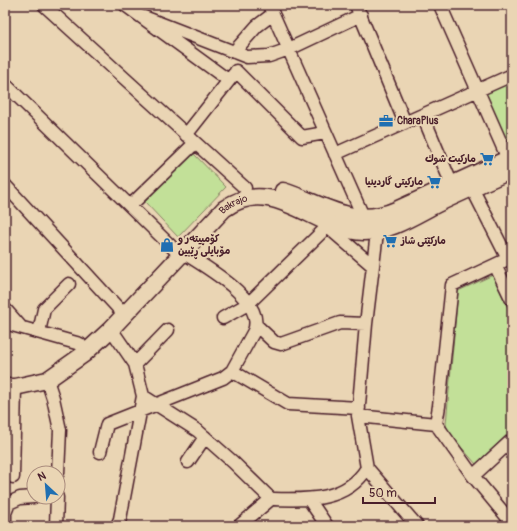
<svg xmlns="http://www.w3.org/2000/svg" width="517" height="531" font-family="Pangolin,'Playpen Sans Arabic',sans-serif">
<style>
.green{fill:#c2e098;stroke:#868062}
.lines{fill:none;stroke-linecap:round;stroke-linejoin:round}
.street-casing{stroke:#4a1f2b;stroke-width:15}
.secondary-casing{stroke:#4a1f2b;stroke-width:19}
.street{stroke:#ead5b4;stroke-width:12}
.secondary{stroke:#ead5b4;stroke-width:16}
.labels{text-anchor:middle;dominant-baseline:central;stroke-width:4;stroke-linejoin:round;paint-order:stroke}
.poi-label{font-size:10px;font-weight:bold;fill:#4a1f2b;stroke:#ead5b4;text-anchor:start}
.street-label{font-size:10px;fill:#4a1f2b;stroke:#ead5b4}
</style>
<rect width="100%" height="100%" fill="#ead5b4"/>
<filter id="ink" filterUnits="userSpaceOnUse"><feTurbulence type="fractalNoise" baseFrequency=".025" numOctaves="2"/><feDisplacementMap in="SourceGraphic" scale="8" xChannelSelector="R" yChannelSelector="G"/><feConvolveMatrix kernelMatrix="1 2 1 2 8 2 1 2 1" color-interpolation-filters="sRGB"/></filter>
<g filter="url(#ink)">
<!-- green -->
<path class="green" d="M512,81V150H511L483,94Z
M191,151L226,187L178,237L145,202Z
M493,275L512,317V430L476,464L448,432L446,424L458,291Z"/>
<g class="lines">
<defs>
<path id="street" d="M44,5L245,188
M125,5L228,80
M269,5L366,223
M356,5L405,123
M440,5L508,159
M144,17L247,57L269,56L289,49L361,15
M234,52L257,26L273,14
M236,71L302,137L325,133
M5,84L175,250
M423,116L452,185
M186,135L234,74
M335,154L512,75
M5,185L118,308
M472,188L508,259
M130,206L195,143
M323,223L373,266
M378,224L366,324L358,416L367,468L417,526
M512,257L452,285L439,406L436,424L473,476L512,523
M495,265L512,300
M5,309L20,326
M223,318L248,304L331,223
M5,323L80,344
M256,325L274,342L281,344L340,323L366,324
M111,329L135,364L143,396L120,519L117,526
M39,332L44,309L69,284
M135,364L168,330
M232,371L288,404L359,408
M47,380L53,398L60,430L58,473
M143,396L198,431L233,462L271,499C307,500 346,502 367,468
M358,416L436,424
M100,452L107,424L223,378L232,371L254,331C266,300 205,267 184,253
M188,462L205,437
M473,476L512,440
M13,477L15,387
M310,501L327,526
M5,526V513L9,503L20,498L34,497
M56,526L57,497
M239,526L271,499"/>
<g id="secondary">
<path d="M283,191C324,204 353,229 396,210L512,157"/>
<path id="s1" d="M5,387H15L47,380L84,354L111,329L224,209C274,173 315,231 364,232C390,232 415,215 437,204C462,192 487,181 512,170"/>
</g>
</defs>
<!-- street casing -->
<use href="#street" class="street-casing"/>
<!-- secondary casing -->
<use href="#secondary" class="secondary-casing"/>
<!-- street -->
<use href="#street" class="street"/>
<!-- secondary -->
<use href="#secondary" class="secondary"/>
</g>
</g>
<!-- icons -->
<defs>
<symbol id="office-bare" viewBox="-9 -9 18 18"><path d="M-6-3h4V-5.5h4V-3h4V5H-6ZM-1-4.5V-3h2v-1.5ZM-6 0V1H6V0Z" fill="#1f6fb2" stroke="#ead5b4" stroke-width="2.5" paint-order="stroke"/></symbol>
<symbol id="supermarket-bare" viewBox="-9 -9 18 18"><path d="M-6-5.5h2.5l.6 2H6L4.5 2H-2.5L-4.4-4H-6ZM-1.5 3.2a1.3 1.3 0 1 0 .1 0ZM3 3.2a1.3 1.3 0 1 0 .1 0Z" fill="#1f6fb2" stroke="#ead5b4" stroke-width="2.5" paint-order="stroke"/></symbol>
<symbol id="shop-bare" viewBox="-9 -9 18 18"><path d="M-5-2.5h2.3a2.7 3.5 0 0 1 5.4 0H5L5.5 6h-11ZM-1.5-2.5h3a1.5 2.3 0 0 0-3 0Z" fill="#1f6fb2" stroke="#ead5b4" stroke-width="2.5" paint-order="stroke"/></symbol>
</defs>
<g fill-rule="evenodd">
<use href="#office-bare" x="376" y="111" width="20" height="20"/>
<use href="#supermarket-bare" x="477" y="149" width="20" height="20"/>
<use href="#supermarket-bare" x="424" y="172" width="20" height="20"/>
<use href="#supermarket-bare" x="380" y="231" width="20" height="20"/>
<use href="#shop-bare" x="157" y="235" width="20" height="20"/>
</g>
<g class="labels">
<!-- poi labels -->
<g class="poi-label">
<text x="397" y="121">CharaPlus</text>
<text x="476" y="159" text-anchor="end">ماركيت شوك</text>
<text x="423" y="182" text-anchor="end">مارکیتی گاردینیا</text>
<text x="178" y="239">کۆمپیتەر و<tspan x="178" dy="12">مۆبایلی ڕێبین</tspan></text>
<text x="401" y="241">مارکێتی شاز</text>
</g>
<!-- street labels -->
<g class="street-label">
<text stroke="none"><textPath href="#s1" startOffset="300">Bakrajo</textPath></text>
</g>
</g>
<!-- margin -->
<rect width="517" height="531" fill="none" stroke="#ead5b4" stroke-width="20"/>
<rect x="10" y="10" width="497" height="511" fill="none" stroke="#4a1f2b" stroke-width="1.5" filter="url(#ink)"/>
<!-- north arrow -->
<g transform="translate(46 485) rotate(334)"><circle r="19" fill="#ead5b4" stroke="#aa8c7d"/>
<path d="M0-3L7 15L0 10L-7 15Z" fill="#1f6fb2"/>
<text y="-6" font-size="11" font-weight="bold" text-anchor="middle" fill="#4a1f2b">N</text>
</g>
<!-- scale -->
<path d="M363 497v6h72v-6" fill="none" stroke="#4a1f2b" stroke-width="2"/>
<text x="369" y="497" font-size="12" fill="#4a1f2b" stroke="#ead5b4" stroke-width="3" paint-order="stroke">50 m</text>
</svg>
